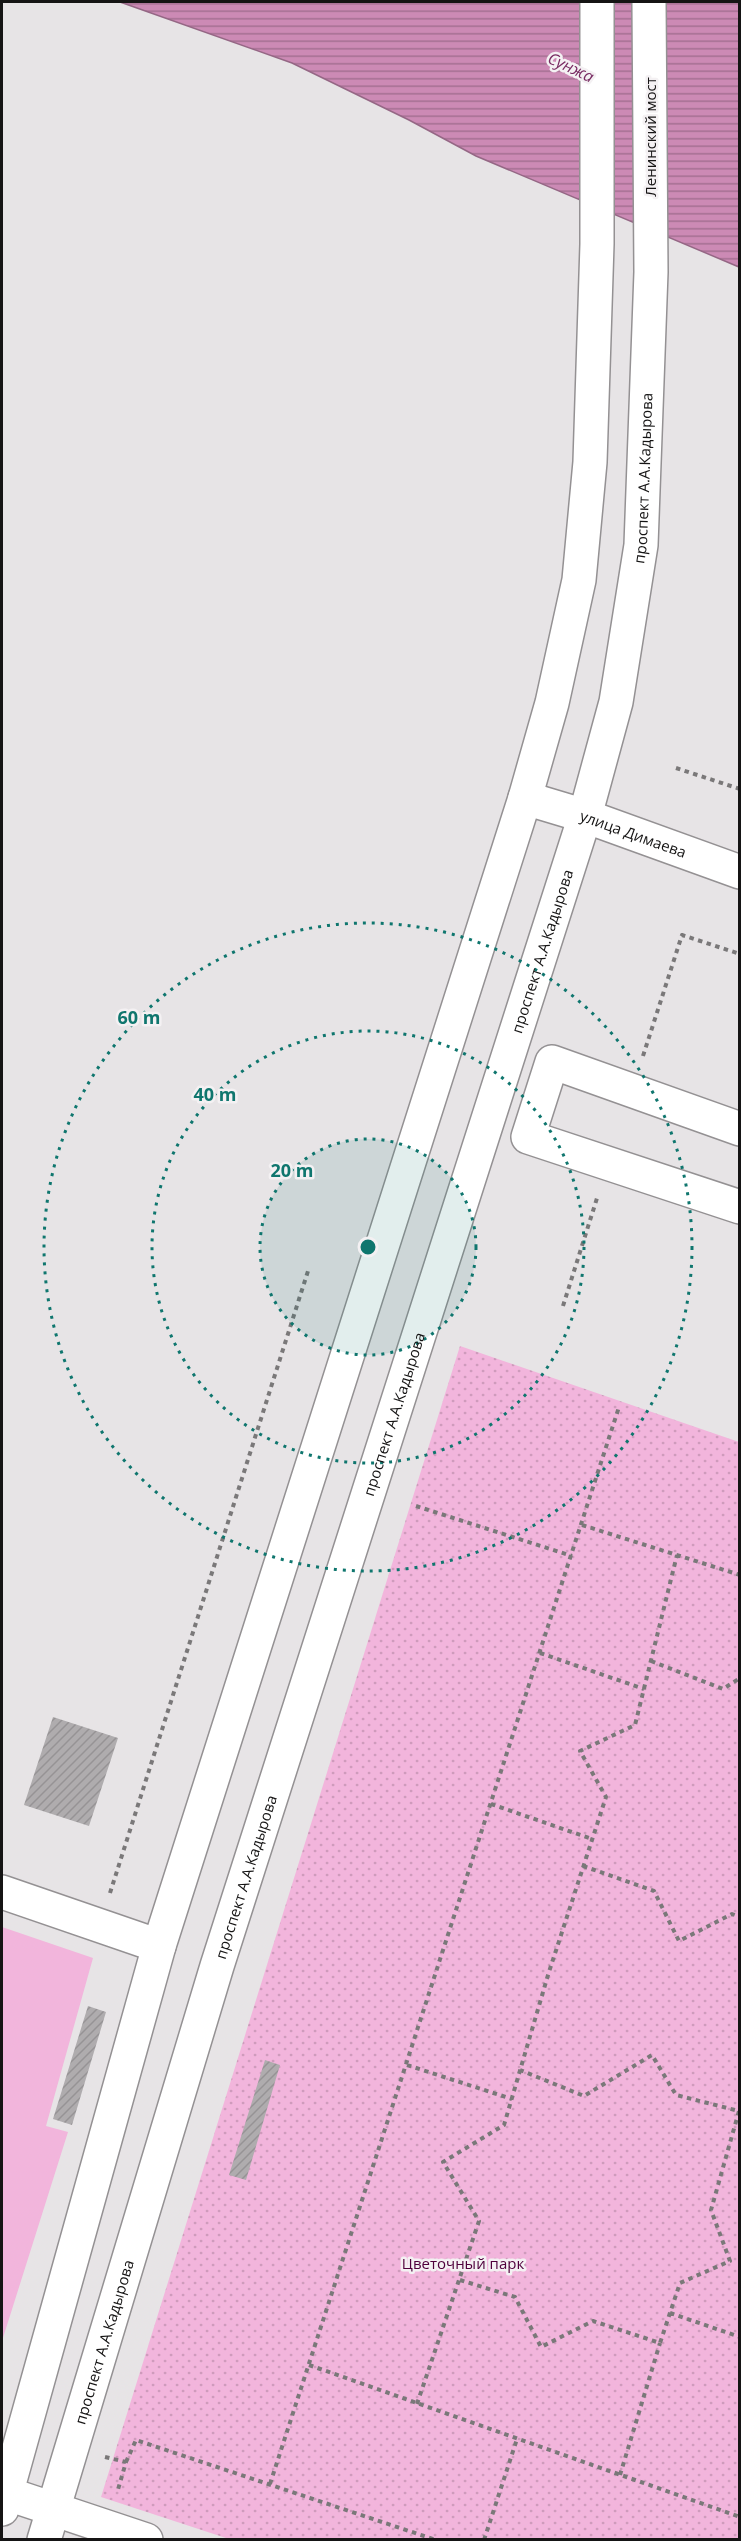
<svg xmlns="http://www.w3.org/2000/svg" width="741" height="2541" font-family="'Open Sans',sans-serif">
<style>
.grass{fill:#f2b5dc}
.park{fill:url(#park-dots)}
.water{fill:url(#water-rules);stroke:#956785;stroke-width:1.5}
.building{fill:url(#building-hatch)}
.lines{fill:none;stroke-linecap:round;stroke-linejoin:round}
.minor-casing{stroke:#949193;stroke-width:36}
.major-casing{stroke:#949193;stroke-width:36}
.path{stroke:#7a7879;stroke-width:4;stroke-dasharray:4.5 4.5;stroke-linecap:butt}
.minor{stroke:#fff;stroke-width:33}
.major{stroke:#fff;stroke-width:33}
.ring{fill:none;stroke:#0f766e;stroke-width:3;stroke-dasharray:3 6}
.labels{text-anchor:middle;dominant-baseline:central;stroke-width:5;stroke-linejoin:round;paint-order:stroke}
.street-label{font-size:15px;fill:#151414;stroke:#f4f1f3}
.park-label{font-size:15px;fill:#4f003c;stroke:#f4f1f3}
.water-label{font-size:16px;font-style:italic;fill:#782b62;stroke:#f4f1f3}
.centre{fill:#0f766e;stroke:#f4f1f3;stroke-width:3}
.ring-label{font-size:18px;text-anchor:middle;font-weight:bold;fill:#0f766e;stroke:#f4f1f3;stroke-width:5;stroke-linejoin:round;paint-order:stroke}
</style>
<defs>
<pattern id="park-dots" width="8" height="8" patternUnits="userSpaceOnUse" patternTransform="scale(1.5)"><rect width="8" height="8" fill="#f2b5dc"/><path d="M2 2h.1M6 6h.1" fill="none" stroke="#cf9bbc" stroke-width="1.8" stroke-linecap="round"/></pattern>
<pattern id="water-rules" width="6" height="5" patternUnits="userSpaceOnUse" patternTransform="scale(1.5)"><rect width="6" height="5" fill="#cc8ab5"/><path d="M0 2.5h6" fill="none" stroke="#a47092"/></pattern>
<pattern id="building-hatch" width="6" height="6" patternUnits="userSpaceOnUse" patternTransform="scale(1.5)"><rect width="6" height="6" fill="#afacae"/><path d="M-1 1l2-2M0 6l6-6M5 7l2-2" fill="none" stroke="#969395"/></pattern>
</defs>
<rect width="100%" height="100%" fill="#e7e4e6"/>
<!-- grass -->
<path class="grass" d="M2,1927L93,1958L46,2126L68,2132L2,2341Z"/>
<!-- park -->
<path class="park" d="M460,1346L739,1442V2539H229L101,2497Z"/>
<!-- water -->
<path class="water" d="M120,2H739V267L476,156L409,120L292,63Z"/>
<!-- building -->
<path class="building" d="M53,1717L118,1738L89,1826L24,1805Z
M88,2006L106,2012L72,2125L53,2119Z
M265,2060L280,2065L246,2180L229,2175Z"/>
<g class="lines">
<defs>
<g id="minor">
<path id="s1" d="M525,798L585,816L740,872"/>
<path d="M740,1129L552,1062L528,1137L740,1207"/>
<path d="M2,1892L159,1946"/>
<path d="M2,2492L146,2540"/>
</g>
<g id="major">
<path d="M2,2509L159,1946L525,798L552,703L579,580L590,462L597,244V2"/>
<path id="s2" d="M44,2540L217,1966L585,816L616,702L641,545L651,272L649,2"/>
</g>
</defs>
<!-- minor casing -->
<use href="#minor" class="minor-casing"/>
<!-- major casing -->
<use href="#major" class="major-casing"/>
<!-- path -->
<path class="path" d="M676,768L740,789
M643,1056L682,935L740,954
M563,1306L598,1195
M416,1506L572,1556
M582,1525L740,1575
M540,1653L644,1689
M651,1661L723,1689L740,1678
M491,1804L592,1839
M583,1866L654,1891L679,1941L732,1914L740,1917
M110,1893L308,1271
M407,2065L512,2099
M460,2280L515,2297L541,2347L593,2321L660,2343L680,2283L730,2261L711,2210L739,2111L676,2095L652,2055L584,2096L520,2070
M670,2313L740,2337
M309,2365L740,2517
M417,2404L479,2221L443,2162L504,2125L548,1975L606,1797L580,1751L635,1725L677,1555
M105,2457L126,2462L117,2493
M126,2462L136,2440L436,2540
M620,2475L660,2343
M270,2484L619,1407
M484,2540L517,2439"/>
<!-- minor -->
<use href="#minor" class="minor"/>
<!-- major -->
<use href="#major" class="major"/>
</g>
<!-- distance rings -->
<circle cx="368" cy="1247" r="108" fill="#0f766e" fill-opacity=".12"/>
<g class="ring">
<circle cx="368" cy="1247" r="108"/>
<circle cx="368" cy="1247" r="216"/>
<circle cx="368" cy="1247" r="324"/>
</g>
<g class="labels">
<!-- street labels -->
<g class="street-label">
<text transform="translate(650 137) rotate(-90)">Ленинский мост</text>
<text stroke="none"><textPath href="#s2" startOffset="2151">проспект А.А.Кадырова</textPath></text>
<text stroke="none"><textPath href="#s1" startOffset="114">улица Димаева</textPath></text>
<text stroke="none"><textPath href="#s2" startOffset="1665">проспект А.А.Кадырова</textPath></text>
<text stroke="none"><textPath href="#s2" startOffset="1179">проспект А.А.Кадырова</textPath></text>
<text stroke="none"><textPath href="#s2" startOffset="693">проспект А.А.Кадырова</textPath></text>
<text stroke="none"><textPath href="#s2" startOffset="207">проспект А.А.Кадырова</textPath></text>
</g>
<!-- park labels -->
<g class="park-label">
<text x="463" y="2263">Цветочный парк</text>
</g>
<!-- water labels -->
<g class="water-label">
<text transform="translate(571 67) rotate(25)">Сунжа</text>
</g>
</g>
<circle cx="368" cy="1247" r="9" class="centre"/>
<g class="ring-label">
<text x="139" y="1024">60 m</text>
<text x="215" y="1101">40 m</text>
<text x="292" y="1177">20 m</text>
</g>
<!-- border -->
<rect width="741" height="2541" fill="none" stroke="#151414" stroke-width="6"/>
</svg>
